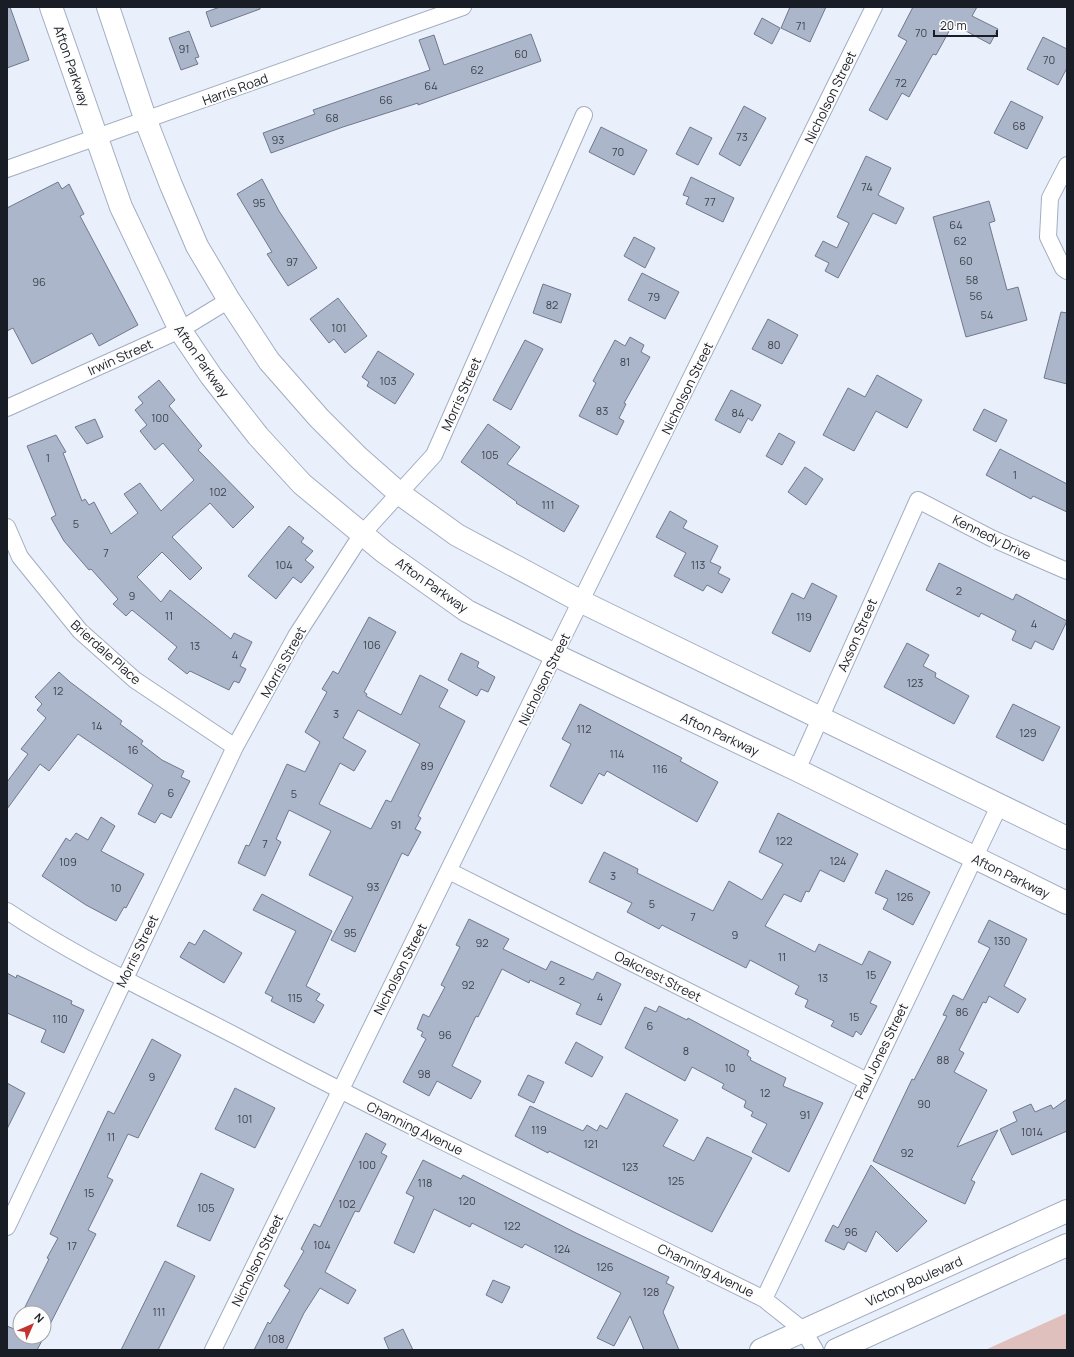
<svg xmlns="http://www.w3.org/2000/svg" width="1074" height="1357" font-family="Manrope,sans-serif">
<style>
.green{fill:#dfc0bc}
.building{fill:#abb6ca;stroke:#70798c;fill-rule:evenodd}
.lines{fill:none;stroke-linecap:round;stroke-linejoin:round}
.street-casing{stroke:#a3adc1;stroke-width:18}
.secondary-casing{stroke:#a3adc1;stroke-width:24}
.street{stroke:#fff;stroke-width:16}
.secondary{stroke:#fff;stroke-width:22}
.labels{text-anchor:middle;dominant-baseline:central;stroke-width:4;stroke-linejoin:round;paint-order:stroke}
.number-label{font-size:11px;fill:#3e434e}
.street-label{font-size:13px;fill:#191d25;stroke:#fdfdfd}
</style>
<rect width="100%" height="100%" fill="#e9f0fc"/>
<!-- green -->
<path class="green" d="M1067,1313V1350H985Z"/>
<!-- building -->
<path class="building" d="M7,7H10L29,60L7,68Z
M220,7H260V9L211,27L206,12Z
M790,7H826L810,42L781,28Z
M913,7H977L972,16L998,29L990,44L953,24L936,55L933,54L909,97L902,93L887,120L869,110L907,41L898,36Z
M762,18L780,28L772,44L754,34Z
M189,31L199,57L195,58L198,64L181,70L169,38Z
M531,34L541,61L418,105V103L343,127L271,153L263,133L315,114L313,110L430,70L419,40L434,35L444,65Z
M1043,37L1067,49V68L1058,85L1027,69Z
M1011,101L1043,117L1027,149L994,133Z
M744,106L766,118L740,166L719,154Z
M601,127L647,150L634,175L589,152Z
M690,127L712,138L698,165L676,154Z
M866,156L891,168L878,195L904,208L896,224L873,213L838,278L825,271L829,263L815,256L823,241L837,248L849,223L837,217Z
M691,177L734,198L723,222L686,204L689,197L683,195Z
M262,179L279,211L317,268L288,286L267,254L272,252L237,194Z
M58,182L62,189L69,184L84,214L80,216L138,325L99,346L92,333L32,364L13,328L7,331V208Z
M989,201L995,221L989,223L1007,290L1018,287L1027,320L966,337L933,217Z
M634,237L655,248L645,268L624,256Z
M642,273L679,292L665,319L628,300Z
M543,284L571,294L561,323L533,313Z
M338,298L367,336L345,353L334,339L329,343L310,319Z
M1061,312L1067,313V384L1044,378Z
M768,319L798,335L782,364L752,349Z
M630,337L644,345L641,352L650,357L624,403L626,404L619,418L624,421L617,435L579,416L596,383L593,381L615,340L625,346Z
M525,340L543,349L511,410L493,400Z
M378,351L414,374L395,404L367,386L369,382L362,377Z
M877,375L922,400L907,428L876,411L854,451L823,435L848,388L865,397Z
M159,380L175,400L169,406L202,446L198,450L254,507L233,528L210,503L172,537L202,568L190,580L162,552L137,577L161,602L170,590L231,639L234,633L252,642L240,666L246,669L239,683L234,681L229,690L190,671L187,674L168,659L177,647L132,610L126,616L113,604L118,599L91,569L89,570L64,541L51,518L56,515L27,446L56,435L66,452L63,453L82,501L85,499L89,505L94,502L111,534L138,513L124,494L140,483L161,511L194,480L163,443L155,450L140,431L147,425L135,410L143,403L138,397Z
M731,390L761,405L752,421L748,418L740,433L715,420Z
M984,409L1007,420L996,442L973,430Z
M95,419L103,437L87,444L75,427Z
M488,424L520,447L507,464L579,506L564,532L516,503L517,502L461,462Z
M779,433L795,442L782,465L766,456Z
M1000,449L1067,484V512L1033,496L1031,499L986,475Z
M805,467L823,479L806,505L788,492Z
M670,511L687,521L683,528L718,546L710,562L721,567L718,573L730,579L722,593L707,585L703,591L674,576L686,553L656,537Z
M289,526L304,538L301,542L313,551L305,560L314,567L301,583L293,577L276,599L248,576Z
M939,563L1013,600L1016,594L1067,621L1053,650L1035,641L1031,649L1012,640L1016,631L981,613L979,617L926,590Z
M812,583L837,596L810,652L772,633L792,593L804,599Z
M369,617L396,632L364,692L367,694L366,696L401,715L420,675L448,690L439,707L465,721L418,816L421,818L415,829L421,832L408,856L402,853L355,952L331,940L353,897L309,875L331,831L289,810L276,839L281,842L265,876L238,863L246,845L249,846L287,764L305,772L320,742L305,732L327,692L322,689L333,671L338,674ZM358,710L420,744L391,802L386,800L371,829L319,804L340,763L354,771L366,751L343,738Z
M907,643L929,655L923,666L936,673L935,677L969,696L954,724L884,687Z
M461,653L479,662L477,667L495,677L488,692L481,689L477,696L448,680Z
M59,672L70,682L122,721L120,724L143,741L141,744L162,760L184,771L181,777L190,781L171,818L161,813L155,823L138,814L153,785L78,734L49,771L40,764L7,809V782L28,754L21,749L46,718L37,710L42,704L35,697Z
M580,704L682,758L680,761L718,782L697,822L607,771L604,776L599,773L582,804L550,786L571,744L562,739Z
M1013,704L1060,727L1043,761L996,737Z
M778,813L858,854L844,882L820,870L809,892L806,891L801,902L784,894L765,926L815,952L819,944L862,965L869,951L891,962L870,1003L877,1006L861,1035L856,1031L853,1037L831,1026L834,1021L805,1007L808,1000L795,994L799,986L750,960L746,968L662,925L659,929L627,912L632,903L589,882L604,852L638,869L637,873L713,911L729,881L762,900L783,864L759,852Z
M101,817L115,826L101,851L144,874L126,908L124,907L116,921L86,905L42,876L66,838L70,841L76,833L88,840Z
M886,870L930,892L913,925L883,909L888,899L875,893Z
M262,894L332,931L306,986L320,994L316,1000L324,1005L314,1023L271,1001L273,997L265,993L296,931L253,910Z
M469,919L509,939L503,949L546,970L551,961L593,980L597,972L621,984L601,1025L576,1014L581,1004L530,980L529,983L502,969L478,1017L476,1016L452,1066L481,1081L471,1099L437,1081L429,1096L403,1082L426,1039L421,1036L423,1032L417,1029L423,1014L429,1017L445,987L441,985L460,947L456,945Z
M989,920L1027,939L1004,986L1026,999L1018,1013L989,996L986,1003L983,1002L959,1050L964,1053L954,1072L987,1090L957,1147L998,1130L971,1180L975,1182L965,1204L873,1161L912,1079L914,1080L947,1016L943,1015L953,995L963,1000L990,948L978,942Z
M204,930L242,953L224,983L180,957L189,942L195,945Z
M7,973L16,978L17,975L72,1001L71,1004L84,1010L64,1053L41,1042L46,1030L7,1013Z
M659,1006L687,1020L688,1018L749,1051L747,1055L751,1058L750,1060L786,1078L783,1086L823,1103L789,1172L752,1152L767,1124L751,1116L753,1112L744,1107L746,1101L722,1088L724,1084L692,1067L685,1081L625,1048L645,1007L656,1012Z
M152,1039L181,1055L138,1138L128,1134L107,1177L113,1180L88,1230L96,1234L44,1336V1313H22L49,1259L47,1258L58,1238L50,1234L108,1111L114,1114Z
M576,1042L603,1057L592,1077L565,1063Z
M528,1075L544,1082L534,1103L518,1095Z
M7,1083L25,1093L7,1129Z
M235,1088L275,1108L255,1148L215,1129Z
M626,1093L678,1120L663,1146L694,1161L707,1137L752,1158L712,1232L549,1151L548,1153L515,1136L530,1106L583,1131L587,1125L597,1131L600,1125L607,1129Z
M1067,1099V1131L1012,1155L1000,1129L1017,1121L1013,1112L1031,1104L1035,1112L1051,1105L1053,1109Z
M366,1133L386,1144L381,1153L387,1156L359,1212L355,1211L325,1272L356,1290L348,1304L320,1288L304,1313L286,1350H254L268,1322L270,1324L290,1290L284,1286L304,1251L301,1249L314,1224L320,1227Z
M423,1160L461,1179L463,1175L576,1233L669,1277L666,1283L674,1287L663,1312L679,1350H644L630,1316L614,1346L597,1338L621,1293L525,1244L522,1248L472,1223L470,1227L434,1209L414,1253L394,1243L414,1197L406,1193Z
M871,1165L927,1221L897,1252L876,1231L866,1252L848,1242L844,1250L825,1241L833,1225L838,1228Z
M201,1173L234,1189L210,1241L177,1226Z
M165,1261L195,1276L158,1350H121Z
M493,1280L510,1287L502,1303L486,1295Z
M20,1317V1337H44L37,1350H7V1326L14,1329Z
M403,1329L413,1350H389L384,1338Z"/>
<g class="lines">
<defs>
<path id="street" d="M1067,165L1050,198L1048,237L1063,268L1067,271
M7,169L463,7
M7,408L180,330L229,300
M7,527L20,557L80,631L135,680L235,747
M797,770L918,500L991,538L1067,571
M449,871L867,1081
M7,911C79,959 159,996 236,1036C410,1128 588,1212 764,1299L803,1330L815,1350
M7,1227L235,747L296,636L362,534L434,455L584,115
M764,1299L1000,804
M213,1350C431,901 654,455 874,7"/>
<path id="secondary" d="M51,7L121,207L180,330L211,376L258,436L302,484L384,552L467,611L555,655L797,770L1067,903
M108,7L146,121L171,185L197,246L229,300L269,361L319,418L358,457L400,494L457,535L582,602L1067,838
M761,1350L1067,1211
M836,1350L1067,1245"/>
</defs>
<!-- street casing -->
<use href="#street" class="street-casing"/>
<!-- secondary casing -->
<use href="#secondary" class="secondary-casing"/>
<!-- street -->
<use href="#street" class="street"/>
<!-- secondary -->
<use href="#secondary" class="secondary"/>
</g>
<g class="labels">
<!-- number labels -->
<g class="number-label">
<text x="801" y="25">71</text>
<text x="921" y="32">70</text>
<text x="184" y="48">91</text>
<text x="521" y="53">60</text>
<text x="1049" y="59">70</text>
<text x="477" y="69">62</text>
<text x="901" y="82">72</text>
<text x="431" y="85">64</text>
<text x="386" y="99">66</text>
<text x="332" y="117">68</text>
<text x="1019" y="125">68</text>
<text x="742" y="136">73</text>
<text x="278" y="139">93</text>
<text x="618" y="151">70</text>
<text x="867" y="186">74</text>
<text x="710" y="201">77</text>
<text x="259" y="202">95</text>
<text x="956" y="224">64</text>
<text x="960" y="240">62</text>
<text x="966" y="260">60</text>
<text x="292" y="261">97</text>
<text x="972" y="279">58</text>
<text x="39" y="281">96</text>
<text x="976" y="295">56</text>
<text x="654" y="296">79</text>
<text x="552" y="304">82</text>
<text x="987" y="314">54</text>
<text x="339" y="327">101</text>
<text x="774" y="344">80</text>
<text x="625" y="361">81</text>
<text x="388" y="380">103</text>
<text x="602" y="410">83</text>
<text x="738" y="412">84</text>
<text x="160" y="417">100</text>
<text x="490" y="454">105</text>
<text x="48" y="457">1</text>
<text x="1015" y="474">1</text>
<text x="218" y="491">102</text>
<text x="548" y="504">111</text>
<text x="76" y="523">5</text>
<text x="106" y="552">7</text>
<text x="284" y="564">104</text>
<text x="698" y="564">113</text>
<text x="959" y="590">2</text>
<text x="132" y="595">9</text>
<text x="169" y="615">11</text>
<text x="804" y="616">119</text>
<text x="1034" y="623">4</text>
<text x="372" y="644">106</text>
<text x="195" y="645">13</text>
<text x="235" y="654">4</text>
<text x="915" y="682">123</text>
<text x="58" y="690">12</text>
<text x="336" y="713">3</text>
<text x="97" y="725">14</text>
<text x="584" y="728">112</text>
<text x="1028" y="732">129</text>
<text x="133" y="749">16</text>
<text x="617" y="753">114</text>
<text x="427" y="765">89</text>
<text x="660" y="768">116</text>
<text x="171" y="792">6</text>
<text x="294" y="793">5</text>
<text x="396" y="824">91</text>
<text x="784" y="840">122</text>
<text x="265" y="843">7</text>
<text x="838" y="860">124</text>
<text x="68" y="861">109</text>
<text x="613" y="875">3</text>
<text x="373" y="886">93</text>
<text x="116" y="887">10</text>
<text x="905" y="896">126</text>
<text x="652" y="903">5</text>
<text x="693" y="916">7</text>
<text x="350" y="932">95</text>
<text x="735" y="934">9</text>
<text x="1002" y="940">130</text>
<text x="482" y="942">92</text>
<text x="782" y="956">11</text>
<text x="871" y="974">15</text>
<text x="823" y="977">13</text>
<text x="562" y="980">2</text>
<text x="468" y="984">92</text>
<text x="600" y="996">4</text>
<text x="295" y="997">115</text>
<text x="962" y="1011">86</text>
<text x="854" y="1016">15</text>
<text x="60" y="1018">110</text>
<text x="650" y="1025">6</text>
<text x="445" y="1034">96</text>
<text x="686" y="1050">8</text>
<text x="943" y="1059">88</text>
<text x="730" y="1067">10</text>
<text x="424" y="1073">98</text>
<text x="152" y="1076">9</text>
<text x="765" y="1092">12</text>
<text x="924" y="1103">90</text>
<text x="805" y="1114">91</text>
<text x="245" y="1118">101</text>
<text x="539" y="1129">119</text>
<text x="1032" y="1131">1014</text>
<text x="111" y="1136">11</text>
<text x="591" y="1143">121</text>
<text x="907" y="1152">92</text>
<text x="367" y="1164">100</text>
<text x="630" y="1166">123</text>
<text x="676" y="1180">125</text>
<text x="425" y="1182">118</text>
<text x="89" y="1192">15</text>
<text x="467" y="1200">120</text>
<text x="347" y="1203">102</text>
<text x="206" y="1207">105</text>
<text x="512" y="1225">122</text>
<text x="851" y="1231">96</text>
<text x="322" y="1244">104</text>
<text x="72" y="1245">17</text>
<text x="562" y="1248">124</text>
<text x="605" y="1266">126</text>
<text x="651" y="1291">128</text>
<text x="159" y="1311">111</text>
<text x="276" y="1338">108</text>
</g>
<!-- street labels -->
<g class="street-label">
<text transform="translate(72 66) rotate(71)">Afton Parkway</text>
<text transform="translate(235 89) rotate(-20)">Harris Road</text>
<text transform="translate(830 97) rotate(-64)">Nicholson Street</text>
<text transform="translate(120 357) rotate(-24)">Irwin Street</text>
<text transform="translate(202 361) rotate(55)">Afton Parkway</text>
<text transform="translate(687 388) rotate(-64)">Nicholson Street</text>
<text transform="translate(461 394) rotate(-66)">Morris Street</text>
<text transform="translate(992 537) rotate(26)">Kennedy Drive</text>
<text transform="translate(432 585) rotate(35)">Afton Parkway</text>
<text transform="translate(857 635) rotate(-66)">Axson Street</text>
<text transform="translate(106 652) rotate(42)">Brierdale Place</text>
<text transform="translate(283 662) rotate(-61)">Morris Street</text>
<text transform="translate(544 679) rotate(-64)">Nicholson Street</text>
<text transform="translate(720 734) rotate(25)">Afton Parkway</text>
<text transform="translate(1011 876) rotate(26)">Afton Parkway</text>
<text transform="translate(137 951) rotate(-64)">Morris Street</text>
<text transform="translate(400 969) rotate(-63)">Nicholson Street</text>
<text transform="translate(658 976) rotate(27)">Oakcrest Street</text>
<text transform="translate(881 1051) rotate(-64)">Paul Jones Street</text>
<text transform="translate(415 1128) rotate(26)">Channing Avenue</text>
<text transform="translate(257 1260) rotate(-64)">Nicholson Street</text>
<text transform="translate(706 1270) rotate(26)">Channing Avenue</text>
<text transform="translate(914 1281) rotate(-24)">Victory Boulevard</text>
</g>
</g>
<!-- border -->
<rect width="1074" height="1357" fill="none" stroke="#191d25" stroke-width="16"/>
<!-- north arrow -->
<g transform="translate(32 1325) rotate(45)"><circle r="19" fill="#fdfdfd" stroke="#a2a3a7"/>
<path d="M0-3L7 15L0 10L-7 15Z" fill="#c2342f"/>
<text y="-6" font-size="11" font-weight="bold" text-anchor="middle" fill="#191d25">N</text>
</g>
<!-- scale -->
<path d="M934 30v6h63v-6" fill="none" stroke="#191d25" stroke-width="2"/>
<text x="940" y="30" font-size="12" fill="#191d25" stroke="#fdfdfd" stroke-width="3" paint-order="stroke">20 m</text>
</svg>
